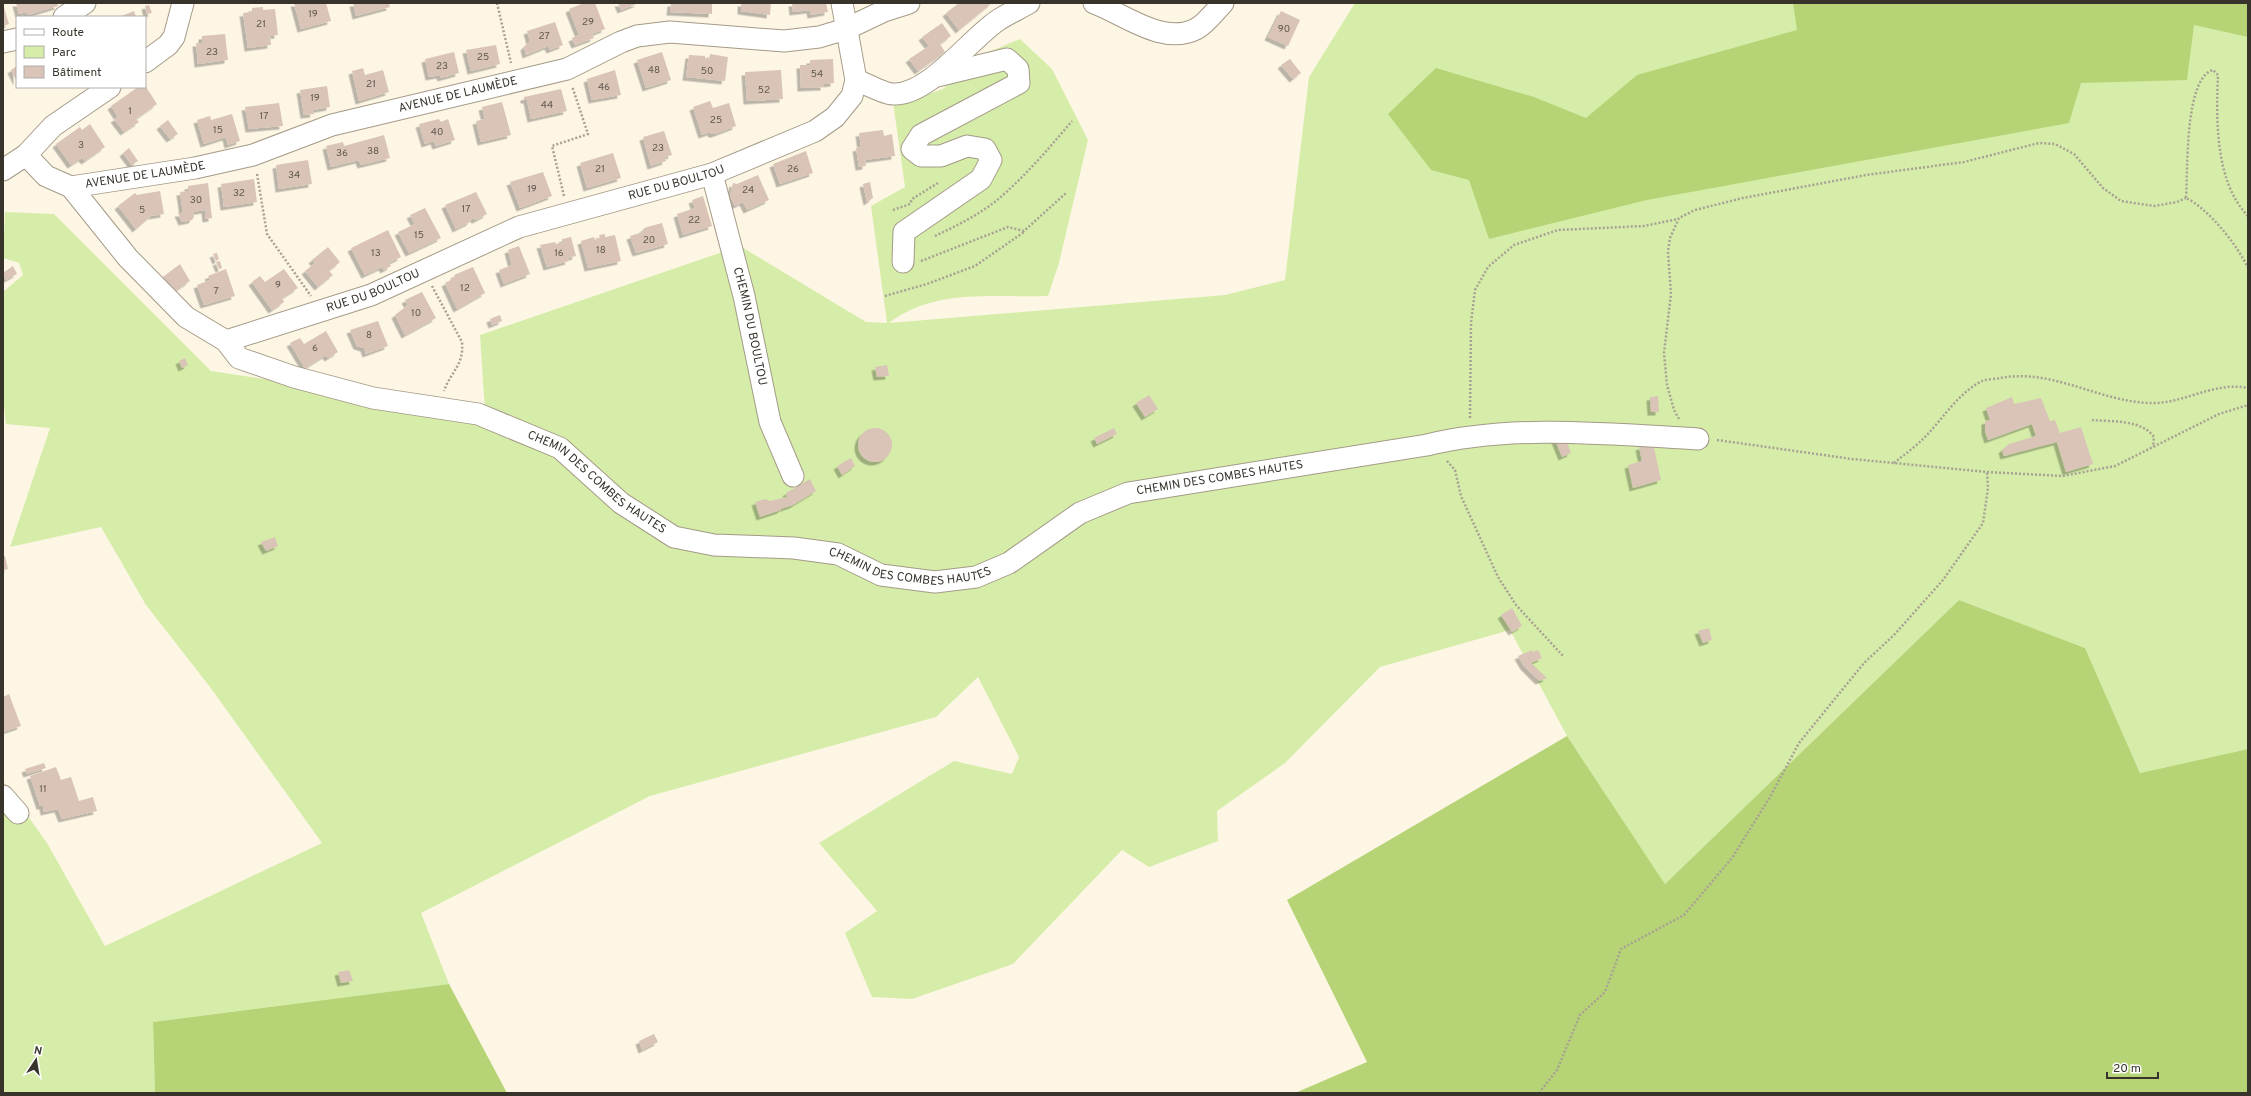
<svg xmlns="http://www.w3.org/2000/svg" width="2251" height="1096" font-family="Overpass,sans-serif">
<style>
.green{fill:#d6eda9}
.forest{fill:#b6d475}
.building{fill:#d9c4b7;filter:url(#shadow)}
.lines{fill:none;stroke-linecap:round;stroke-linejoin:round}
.minor-casing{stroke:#a49a87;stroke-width:23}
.path{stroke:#a7a194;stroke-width:2.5;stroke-dasharray:2 2;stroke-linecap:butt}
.minor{stroke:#fff;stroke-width:21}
.labels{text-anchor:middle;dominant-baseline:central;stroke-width:3.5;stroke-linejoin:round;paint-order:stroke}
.number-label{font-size:10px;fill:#60584f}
.street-label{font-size:12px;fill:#38342c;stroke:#fff}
</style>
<defs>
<filter id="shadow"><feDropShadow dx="-3.5" dy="3.5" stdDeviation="0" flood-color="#0004"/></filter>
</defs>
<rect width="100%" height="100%" fill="#fef6e5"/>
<!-- green -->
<path class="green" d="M1355,3H2248V749L2140,773L2085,648L1959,600L1665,884L1567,736L1510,630L1380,667L1285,763L1217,811L1218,841L1149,867L1122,850L1013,964L912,999L872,997L845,933L877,911L819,843L954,761L1012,774L1019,757L978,677L936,717L650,796L421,913L449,984L153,1022L155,1093H3V781L47,843L105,946L322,843L210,687L146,605L101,527L10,547L50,428L6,424L3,397V292L23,275L19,263L3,258L5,212L54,214L211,371L485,412L480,335L740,246L866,322L887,323L871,206L905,187L893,102L909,101L943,89L972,59L1020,39L1052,69L1088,140L1059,263L1048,296C993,298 935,288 889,323L1225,295L1285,280L1309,77Z"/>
<!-- forest -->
<path class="forest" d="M1793,3H2248V37L2194,25L2187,80L2081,83L2069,123L1647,200L1489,239L1469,180L1431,170L1388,114L1436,68L1534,97L1586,118L1637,75L1797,30Z
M1959,600L2085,648L2140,773L2248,749V1093H1295L1367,1062L1287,900L1567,736L1665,884Z
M449,984L507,1093H155L153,1022Z"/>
<!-- building -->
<path class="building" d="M16,3H57L58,6L28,15L27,12L19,14Z
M294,3H326L331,21L301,29Z
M353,3H389L390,7L356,16Z
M584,3H595L605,29L592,34L594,38L575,45L572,38L579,35L569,9Z
M618,3H639L621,10Z
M671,3H712V14L670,12Z
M741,3H771L770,15L741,11Z
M792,3H826L828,12L811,15L810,10L793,12Z
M959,3H992L959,30L946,13Z
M3,4L9,24L3,26Z
M149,5L152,13L147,14L145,6Z
M263,7V10L275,9L278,35L270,36L271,45L248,48L243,13L252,12V8Z
M134,11L136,17H119Z
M1281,11L1300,20L1288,46L1268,37Z
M555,22L563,45L550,50L548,46L526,55L524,47L530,41L527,31Z
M942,23L951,36L940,44L945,52L918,71L909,59L929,46L922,37Z
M225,34L228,60L198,64L196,43H202V36Z
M496,45L500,64L471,71L466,50Z
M454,52L459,73L441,78L440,75L429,77L425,59Z
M662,52L671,80L646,88L637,60Z
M710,54L728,57L725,81L686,77L689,55L705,56V58L709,59Z
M833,59L834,83L824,84V87L801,88L800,65H810V60Z
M1290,59L1301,73L1293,79L1281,65Z
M17,66V82L11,70Z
M363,68L365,75L383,70L389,92L359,101L352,71Z
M615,70L621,95L592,100L587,79Z
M781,70L783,99L747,101L745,72Z
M327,86L330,107L313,110L314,114L304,115L300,90Z
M138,87H146L157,104L136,119L139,122L124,132L114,119L118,117L111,106Z
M561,89L567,111L531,119L527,100H524V97Z
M710,101L713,108L729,103L736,126L715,134H712L711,132L702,135L693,107Z
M502,102L511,135L481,142L476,121L485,119L482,107Z
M279,103L283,126L249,129L245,107Z
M232,114L240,141L228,145L226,137L204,144L197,120L210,116L211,120Z
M439,119L441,122L448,119L455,140L436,146L434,141L425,144L419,124Z
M168,120L178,134L170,139L160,126Z
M90,124L105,147L85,161L82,158L71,165L56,144L80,127L82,130Z
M883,130L884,136L892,134L895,156L865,160L866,166L859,167L856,148L861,147L859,133Z
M664,131L672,155L665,157L666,161L651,166L643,137Z
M384,135L390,158L361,165L359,160L331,167L326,146L343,142L344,146Z
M129,148L138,161L132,165L123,153Z
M806,151L813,173L780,184L773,164Z
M613,153L621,178L587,188L580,163Z
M308,160L312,184L279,189L276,165Z
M543,172L552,196L520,208L510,182Z
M758,175L769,200L747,210L743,202L735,206L730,196L733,183L737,184Z
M254,179L257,202L224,207L221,184Z
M870,182L873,198L867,202L863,184Z
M208,183L212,218L206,219L205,210L193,212L194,217L192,220L182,222L178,213H183L180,192L188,191V186Z
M160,191L164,214L151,216L136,229L118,206L135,193L137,195Z
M476,192L487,214L476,220L472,218L470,222L456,229L445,205Z
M703,196L712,226L683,235L677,214L695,208L692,200Z
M425,208L441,238L409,253L398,232L415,224L410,215Z
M662,223L668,244L636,253L630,236L643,232V229L647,227Z
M388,230L401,257L389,263L391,266L384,270L382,267L365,275L351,248Z
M605,234V237L615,235L621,261L588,268L581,241L594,237L595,240L600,238L599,235Z
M571,237L576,256L568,258L569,261L547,267L540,245L555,242L556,244L562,243V239Z
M519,246L530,274L504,284L499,270L512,265L508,250Z
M328,247L340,262L329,271L333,275L318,287L305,271L315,263L312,260Z
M217,253L219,259L216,261L213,254Z
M220,261L222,268L219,269L216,262Z
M180,264L190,281L174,292L163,277Z
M13,266L17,274L6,280L3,273Z
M473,267L485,293L457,309L445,283L455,278L454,275Z
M226,269L235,296L204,305L197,285L210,280L208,276Z
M284,269L298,288L282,298L284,302L272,310L252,282L260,276L265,282Z
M422,292L436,318L405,335L395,315L408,305L405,300Z
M500,315L502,321L492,325L490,319Z
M378,321L388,346L366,354L364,348L357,346L350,330Z
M326,331L338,352L328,358L326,355L305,368L290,343L300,338L304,344Z
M185,358L188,365L182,368L179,361Z
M887,365L889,376L877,377L875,367Z
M1149,395L1158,409L1145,417L1136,403Z
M1658,396L1659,412H1651L1650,397Z
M2012,397L2014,404L2041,398L2050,421L2055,420L2060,433L2081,427L2093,464L2066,472L2057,442L2004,456L2002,450L2009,444L2036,436L2032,424L1988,440L1985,431V421L1990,420L1986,408Z
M858 445a17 17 0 1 1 34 0a17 17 0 1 1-34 0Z
M1114,428L1117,434L1097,444L1094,438Z
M1554,437H1565L1571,453L1562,457Z
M1653,443L1661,480L1633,488L1628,465L1642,461L1639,447Z
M851,458L855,466L842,475L837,466Z
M810,479L816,491L793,505L781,509V510L760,517L755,502L765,499L770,501L787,497L786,493Z
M275,537L278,546L266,551L261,542Z
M3,556H5L8,569L3,570Z
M1512,608L1522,626L1512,632L1501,615Z
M1709,628L1712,640L1703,643L1698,631Z
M1532,650L1533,652L1538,650L1542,658L1531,663L1547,678L1539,681L1524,666L1518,656Z
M9,694L21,726L3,732V697Z
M44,763L46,768L27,774L25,769Z
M56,767L61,780L71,777L79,801L93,797L97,811L62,819L58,809L44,812L43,806H40L30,776Z
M349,970L353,981L341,983L338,972Z
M654,1034L658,1042L642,1050L639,1041Z"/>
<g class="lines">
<defs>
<g id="minor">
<path d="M1094,3C1124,14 1163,46 1196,29C1206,24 1215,11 1223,3"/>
<path d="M64,17L85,3"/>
<path d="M3,42L17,39"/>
<path d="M145,62L168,45L174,37L183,3"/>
<path d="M856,80C865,83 884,94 893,94C928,96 969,40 997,21C1007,14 1019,9 1029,3"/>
<path id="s1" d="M110,87L53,126L26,155L46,176L71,187L128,258L186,317L226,341L371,295L519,227L712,174L815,131L835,117L852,96L856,80L842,3"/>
<path d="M3,170L26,155"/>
<path id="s2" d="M712,174L744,296L770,422L793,476"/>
<path id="s3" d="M71,187L195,168L253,155L332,125L567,69L621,42L637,36L670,32L784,41L819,37L846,29L884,11L909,3"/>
<path d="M903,262L904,232L981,179L991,160L985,149L967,146L941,156H921L912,149L921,135L1019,83L1018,69L1007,59L937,76"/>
<path id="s4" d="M226,341L239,358L294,377L373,398L478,414L560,448L621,503L674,537L714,545L794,548L838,554L881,575L935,582L976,577L1009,563L1080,513L1128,493L1427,445C1514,424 1609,434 1698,439"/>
<path d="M3,796L18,813"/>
</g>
</defs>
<!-- minor casing -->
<use href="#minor" class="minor-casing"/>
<!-- path -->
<path class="path" d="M497,3L511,63
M257,174L267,234L311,296
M564,196L552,146L588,134L572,86
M893,210L910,204L912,199L938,183
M2248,216C2215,182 2216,119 2218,75L2213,70C2184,78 2188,173 2186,198C2208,208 2238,246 2248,268
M935,236C958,225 983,213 1003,195C1028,173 1050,147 1072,121
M921,261L1008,227L1024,231L1066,193
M432,286L462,342C464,366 451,371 444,391
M885,296L927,284L975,266L1024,232
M1470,418L1471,323L1475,290L1488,267L1514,245L1558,230L1644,226L1678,219
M1679,419L1674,410L1667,385L1664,353L1671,294L1668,252L1670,238L1679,218L1695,210L1743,198L1866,175L1964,162L2039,143L2055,144L2074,154L2103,188L2121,201L2154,206L2177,202L2186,198
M2092,420C2112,422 2141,419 2154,437L2153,447
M1717,440L1852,459L1987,472L2063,476L2115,466L2219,414L2248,405
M1447,461L1455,470L1461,496L1498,577L1516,605L1564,657
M1894,463C1904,455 1915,447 1924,438C1942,420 1958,393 1982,381C1987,379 1995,379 2000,378C2053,368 2099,402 2151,403C2184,404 2214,381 2248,388
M1539,1093L1557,1070L1580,1015L1605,992L1621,949L1684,915L1732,858L1770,797L1799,743L1864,663L1894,635L1943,580L1983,523L1988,488L1987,472"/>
<!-- minor -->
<use href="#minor" class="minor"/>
</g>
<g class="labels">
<!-- number labels -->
<g class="number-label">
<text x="313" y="14">19</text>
<text x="588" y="22">29</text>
<text x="261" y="24">21</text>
<text x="1284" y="29">90</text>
<text x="544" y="36">27</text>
<text x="212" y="52">23</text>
<text x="483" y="57">25</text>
<text x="442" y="66">23</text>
<text x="654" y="70">48</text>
<text x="707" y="71">50</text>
<text x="817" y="74">54</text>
<text x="371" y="84">21</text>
<text x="604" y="87">46</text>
<text x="764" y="90">52</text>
<text x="315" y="98">19</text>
<text x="547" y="105">44</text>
<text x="130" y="111">1</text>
<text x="264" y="116">17</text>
<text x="716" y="120">25</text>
<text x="218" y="130">15</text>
<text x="437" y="132">40</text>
<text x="81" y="145">3</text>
<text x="658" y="148">23</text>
<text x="373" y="151">38</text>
<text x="342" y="153">36</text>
<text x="600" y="169">21</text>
<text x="793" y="169">26</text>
<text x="294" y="175">34</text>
<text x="532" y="189">19</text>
<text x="748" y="190">24</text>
<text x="239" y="193">32</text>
<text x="196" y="200">30</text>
<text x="466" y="209">17</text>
<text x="142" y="210">5</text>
<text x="694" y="220">22</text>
<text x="419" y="235">15</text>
<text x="649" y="240">20</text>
<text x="601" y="250">18</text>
<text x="376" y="253">13</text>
<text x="559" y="253">16</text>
<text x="278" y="285">9</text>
<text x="465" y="288">12</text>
<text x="216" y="291">7</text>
<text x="416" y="313">10</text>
<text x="369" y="335">8</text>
<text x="315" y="348">6</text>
<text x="43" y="789">11</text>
</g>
<!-- street labels -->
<g class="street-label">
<text stroke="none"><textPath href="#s3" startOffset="399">AVENUE DE LAUMÈDE</textPath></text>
<text stroke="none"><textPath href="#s3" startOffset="75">AVENUE DE LAUMÈDE</textPath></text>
<text stroke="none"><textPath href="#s1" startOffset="864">RUE DU BOULTOU</textPath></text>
<text stroke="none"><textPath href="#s1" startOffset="541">RUE DU BOULTOU</textPath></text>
<text stroke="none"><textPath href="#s2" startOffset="157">CHEMIN DU BOULTOU</textPath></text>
<text stroke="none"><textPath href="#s4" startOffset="1078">CHEMIN DES COMBES HAUTES</textPath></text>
<text stroke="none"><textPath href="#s4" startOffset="406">CHEMIN DES COMBES HAUTES</textPath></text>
<text stroke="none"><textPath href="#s4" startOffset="742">CHEMIN DES COMBES HAUTES</textPath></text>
</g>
</g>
<!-- border -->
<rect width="2251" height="1096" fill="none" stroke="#38342c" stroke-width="8"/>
<!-- legend -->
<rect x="16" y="16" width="130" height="72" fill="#ffffff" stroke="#afaeab"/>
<rect x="24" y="29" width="20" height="6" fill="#ffffff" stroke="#afaeab"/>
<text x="52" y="36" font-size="12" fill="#38342c">Route</text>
<rect x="24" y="46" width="20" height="12" fill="#d6eda9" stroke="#afaeab"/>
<text x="52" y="56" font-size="12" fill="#38342c">Parc</text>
<rect x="24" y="66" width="20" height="12" fill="#d9c4b7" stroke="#afaeab"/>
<text x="52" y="76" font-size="12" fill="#38342c">Bâtiment</text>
<!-- north arrow -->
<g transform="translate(36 1060) rotate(12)" stroke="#ffffff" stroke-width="3" paint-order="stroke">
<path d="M0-3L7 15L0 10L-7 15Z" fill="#38342c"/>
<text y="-6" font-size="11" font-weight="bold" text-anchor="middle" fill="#38342c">N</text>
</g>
<!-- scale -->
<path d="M2107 1072v6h51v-6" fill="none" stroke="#38342c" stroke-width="2"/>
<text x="2113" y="1072" font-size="12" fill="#38342c" stroke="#ffffff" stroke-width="3" paint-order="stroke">20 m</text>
</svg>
